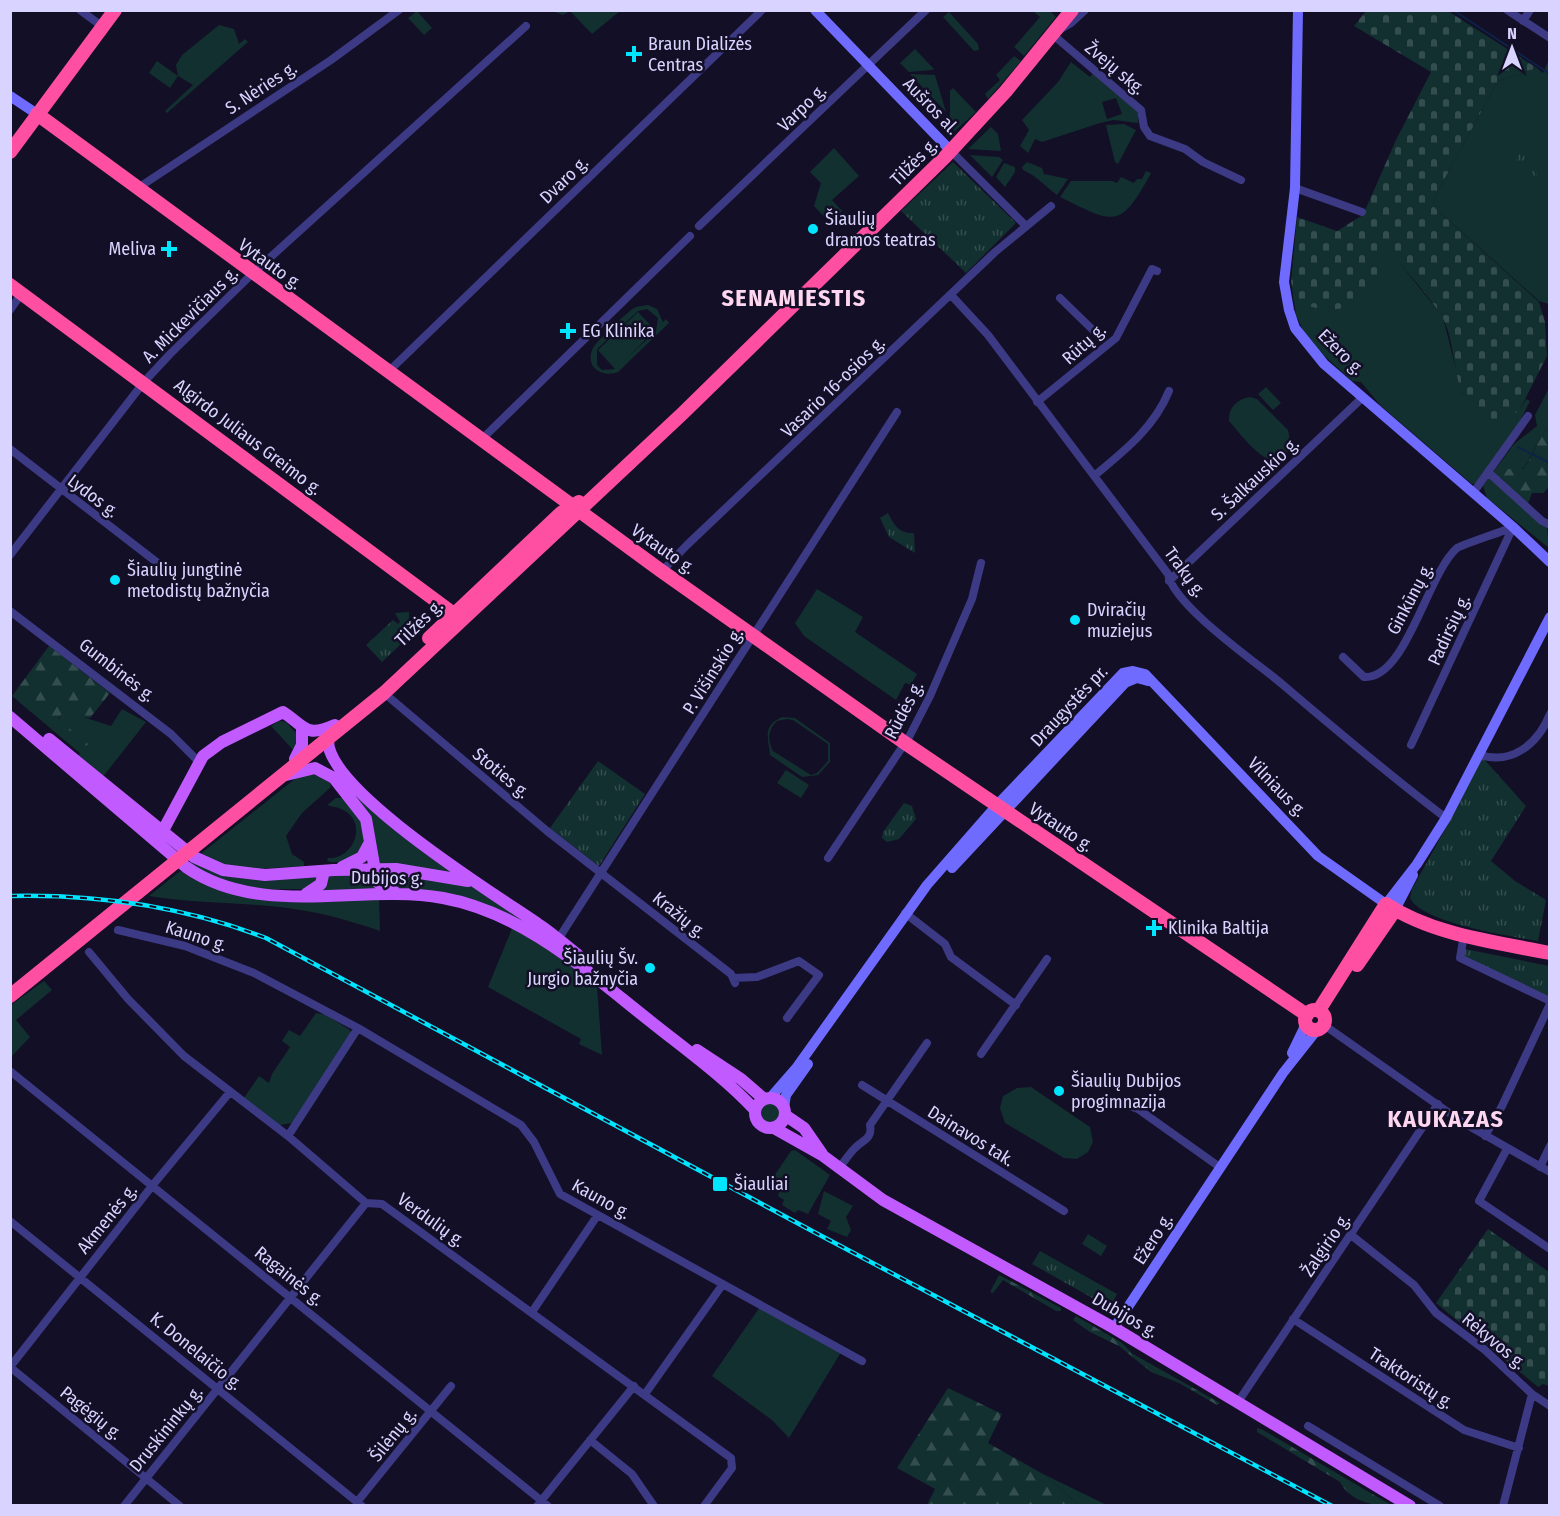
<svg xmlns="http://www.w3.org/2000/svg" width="1560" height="1516" font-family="'Fira Sans Condensed',sans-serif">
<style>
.green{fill:#12302f;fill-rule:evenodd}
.forest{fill:url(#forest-firs)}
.cemetery{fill:url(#cemetery-stones)}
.park{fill:url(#park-tufts)}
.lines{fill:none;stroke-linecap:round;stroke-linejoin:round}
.stream{stroke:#0c2248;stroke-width:2}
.street{stroke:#3d3a85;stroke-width:8}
.secondary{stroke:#6f6bff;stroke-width:10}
.primary{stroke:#c25bff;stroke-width:12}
.highway{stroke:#ff4fa3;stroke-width:14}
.rail-casing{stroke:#00e5ff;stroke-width:4.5}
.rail{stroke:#130f26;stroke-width:2;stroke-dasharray:7;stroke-linecap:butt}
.poi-dot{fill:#00e5ff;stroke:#130f26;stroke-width:2}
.labels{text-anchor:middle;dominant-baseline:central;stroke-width:5;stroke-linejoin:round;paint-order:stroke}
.poi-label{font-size:18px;fill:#d9d4ff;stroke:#130f26;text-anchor:start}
.street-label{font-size:18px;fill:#d9d4ff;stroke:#130f26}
.district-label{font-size:24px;font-weight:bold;letter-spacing:1.5px;fill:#ffd6f0;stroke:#130f26}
</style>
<defs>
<pattern id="forest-firs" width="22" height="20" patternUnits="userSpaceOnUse" patternTransform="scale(1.5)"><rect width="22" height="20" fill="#12302f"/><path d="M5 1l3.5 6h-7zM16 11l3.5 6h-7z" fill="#344d4e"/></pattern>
<pattern id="cemetery-stones" width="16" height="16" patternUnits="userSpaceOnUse" patternTransform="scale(1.5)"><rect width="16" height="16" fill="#12302f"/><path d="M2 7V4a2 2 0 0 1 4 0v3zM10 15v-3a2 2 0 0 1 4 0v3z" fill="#344d4e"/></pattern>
<pattern id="park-tufts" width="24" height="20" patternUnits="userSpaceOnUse" patternTransform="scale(1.5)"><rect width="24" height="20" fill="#12302f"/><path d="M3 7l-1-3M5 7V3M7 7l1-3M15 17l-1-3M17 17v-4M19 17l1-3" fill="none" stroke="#344d4e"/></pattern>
</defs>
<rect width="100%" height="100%" fill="#130f26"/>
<!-- green -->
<path class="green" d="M417,11L432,28L424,35L408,18Z
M552,11L620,10V11L592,34L570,11L563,15Z
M1033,11H1050L1056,17L1024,56L1014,47L1040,17Z
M949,12L978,44L979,50L974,51L943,17Z
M219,25L234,29L239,44L245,39L248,42L167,113L165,111L193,85L178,76L170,88L149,73L157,61L178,76L176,65L182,55Z
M915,49L934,69L932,70L909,72L900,63Z
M1014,56L1021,61L988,99L985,94L1000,80L996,75Z
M1549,59V304L1539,301L1435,208L1433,200L1498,81L1537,68L1543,73Z
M1071,62L1090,77L1093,73L1138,112V123L1114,120L1100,123L1042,142L1035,139L1028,153L1020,146L1029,130L1022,120L1058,82ZM1116,98L1122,114L1107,119L1102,102Z
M910,74L935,75L946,112Z
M953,88L976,112L955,131L950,126V91Z
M1124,124L1136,130L1118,164L1115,162L1106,125Z
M991,127L998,134L1001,151L968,149Z
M834,148L859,176L832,200L842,211L830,223L814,206L821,183L810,172Z
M970,155L999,157L1003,160L992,177Z
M1027,162L1042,168L1044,174L1068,179L1057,195C1045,186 1037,176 1023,170L1022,167Z
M1004,163L1015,167V172L1005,187L996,177Z
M1146,171L1151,173C1120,230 1115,224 1060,197L1071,181H1112L1117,183L1121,177L1134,183L1137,179H1142Z
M1386,246L1443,317L1462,394L1520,409L1526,399L1530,401L1512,437L1477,483L1472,484L1380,405L1361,382L1352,381L1318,350L1304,332L1296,315L1291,282L1298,302Z
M648,305L657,309L663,322L666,319L669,323L618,372C602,378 584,367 593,348C598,340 625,314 634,308C638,306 644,306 648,305ZM647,309L658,318L656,331L628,357L655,330L638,312L598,350L615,369L602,370L597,365V349L638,311Z
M1266,387L1281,403L1273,410L1258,394Z
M1549,388V431L1545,430C1540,437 1527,466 1523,468C1517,472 1508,474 1501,478L1547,527L1549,548L1487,498L1483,486L1514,444L1537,426L1535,415Z
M1250,397L1257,399L1288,430C1290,439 1292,450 1283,457C1266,471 1240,433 1229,421C1228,408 1237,399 1250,397Z
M817,589L863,617L855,632L917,674L911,685L905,683L896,700L804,636L795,623Z
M122,709L146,722L102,778L77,757L87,744L58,720L62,714L71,713L111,726Z
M782,717L795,718L830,743V762L818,775L802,777L770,755C769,740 761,726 782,717ZM787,719L793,720L828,744V761L817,773L811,775L773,751C767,739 768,730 777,721Z
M279,721L286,722L298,735V746L294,751L271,726Z
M786,770L809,785L801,798L777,783Z
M310,774L329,779L331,787L302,813L286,836L292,854L304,862V866L239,870L198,856L296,778Z
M349,789L460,874L402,865H375L372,830Z
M336,798H343C360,816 370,828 360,853C350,859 340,865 327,861L328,858C354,859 367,824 345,811C340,807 332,807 327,805Z
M193,860L197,863L318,878L309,889H262L231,885L188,864Z
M180,871L212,886L379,899L380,931C351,921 323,913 294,909C246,902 197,904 149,896Z
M369,872L372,884L377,889L319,892L326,875Z
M377,872L456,881L473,887L544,933L418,889L389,887Z
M513,926L537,940L597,986L602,1055L579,1044L581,1039L488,987Z
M44,981L52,990L16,1020L30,1037L11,1057V1005Z
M316,1013L326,1015L350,1030L351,1036L292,1123L280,1125L244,1098L259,1076L269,1083L272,1074L290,1047L282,1041L289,1030L300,1036Z
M1031,1087L1090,1127L1093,1142L1088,1152L1077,1159L1064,1158L1005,1123L1000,1108L1003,1096L1017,1088Z
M760 1113a10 10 0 1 1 20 0a10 10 0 1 1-20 0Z
M795,1150L830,1175L808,1214L798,1210L795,1213L782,1205L784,1200L778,1196L779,1192L770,1182L791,1151Z
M824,1191L853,1206L846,1217L851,1230L847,1237L827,1229L831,1221L818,1214Z
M1088,1234L1107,1246L1101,1256L1082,1244Z
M762,1304L843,1349L789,1438L772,1420L712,1376Z
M1043,1474L1107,1505H1079Z"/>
<!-- forest -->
<path class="forest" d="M1545,430L1549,431V487L1543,493H1532L1527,506L1501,478L1508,469H1523C1531,460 1537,442 1545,430Z
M49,646L110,693L90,718L62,714L58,719L88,744L81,754L12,696Z
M999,1275L1061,1308V1311H1056L1003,1280L993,1293L990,1292Z
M1076,1316L1122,1343L1133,1354L1220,1403L1217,1405L1179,1383L1151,1372L1119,1346L1090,1332L1073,1320Z
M948,1388L1002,1414L988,1443L1043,1474L1079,1505H927L935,1489L897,1468Z
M1257,1428L1263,1430L1391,1505C1371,1506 1350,1501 1340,1482L1257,1432Z"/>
<!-- cemetery -->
<path class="cemetery" d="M1366,11H1448L1537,68L1498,81L1433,200L1435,208L1539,302L1545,322L1547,356L1520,409L1506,422C1444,423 1463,349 1441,315C1425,291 1404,269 1386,247C1382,256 1382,269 1378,278C1361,312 1329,316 1298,302L1291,282L1297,217L1337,231L1363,215L1396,140L1431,72L1354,26Z
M1488,1229L1549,1272V1386L1543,1384L1538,1387L1436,1303Z"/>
<!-- park -->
<path class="park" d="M1523,151C1530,154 1537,167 1537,175L1532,180L1515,175L1517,156Z
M953,162L1016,223L966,273L901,211Z
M888,513C894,525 899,534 914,533L915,553L889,537L880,518Z
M409,612V622H420V626L382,662L366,645L393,620L398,624L400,622L395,613Z
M1482,757L1526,806L1491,861L1515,881L1546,900L1538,941C1510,936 1422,923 1410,898L1412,889L1453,815Z
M598,761L645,794L599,866L550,828Z
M904,803L912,806L916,819L899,839L887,842L882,838L883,832Z
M1460,948L1549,966V1001L1460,958Z
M1040,1251L1117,1294L1110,1308L1032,1264Z"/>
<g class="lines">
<!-- stream -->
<path class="stream" d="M1453,10L1550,74
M1518,447L1550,463"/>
<!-- street -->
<path class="street" d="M80,10L103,27
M1085,10L1071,23L1052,34L1141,110L1144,127L1150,136L1185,149L1203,162L1241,180
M1507,10L1550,38
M1523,21L1530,10
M951,151L1025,225
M138,188L331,60L399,10
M1295,188L1362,212
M699,226L926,10
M951,295L988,335L1168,574C1174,606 1256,662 1282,684C1336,730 1389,775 1446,818
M1060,298L1099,336
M10,310L22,293
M388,372L762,10
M1037,402L1116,338L1152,269L1157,271
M481,440L690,236
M10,449L159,564
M1489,473L1542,521L1550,525
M1094,476C1124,451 1154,428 1169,391
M1473,493L1528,416
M10,555L144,382L170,354L253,273L526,26
M662,571L687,545L995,252L1051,206
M1169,581L1362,398
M10,611L171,734L199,762
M1343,657L1364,677C1406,680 1427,574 1457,548C1461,545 1504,531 1513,527
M384,693L547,831L731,974L735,983
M1411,745L1513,527
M1480,755C1512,765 1538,744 1550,714
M828,858L909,737L930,696L972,599L981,563
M905,913L945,944L951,957L1016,1005
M118,930L185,946L254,973L358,1028L521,1125L534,1142L560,1194L862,1361
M1464,935L1460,958L1550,1001
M557,941L897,412
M89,952L128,999L184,1056L288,1136L366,1203L382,1204L731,1458L732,1468L704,1506
M733,978L757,977L799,961L819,975L787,1018
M1324,1025L1462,1122L1550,1172
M981,1054L1047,959
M10,1071L548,1506
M862,1085L1064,1211
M1127,1105L1138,1109L1221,1168
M288,1136L358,1028
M1485,1136L1502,1106L1550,1004
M1507,1149L1479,1201L1550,1249
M1540,1167L1550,1146
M839,1168C844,1162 849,1154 855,1148C862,1140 873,1139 870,1125L927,1043
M10,1221L362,1506
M1351,1235L1414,1285L1436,1313L1485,1350L1532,1394L1503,1506
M532,1312L597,1216
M1293,1319L1464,1430L1519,1448
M10,1367L152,1186L230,1092
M10,1367L180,1506
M645,1394L723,1284
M1532,1394L1550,1406
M1238,1402L1438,1104
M1308,1426L1440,1506
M590,1440L632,1474L654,1506
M357,1502L451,1386
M124,1506L366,1203
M537,1506L634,1386"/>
<!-- secondary -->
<path class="secondary" d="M815,10L951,151
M1298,10L1295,188L1284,282L1289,310L1295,328L1324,364L1513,527L1550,562
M10,96L37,114
M952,868L1125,683L1137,678L1148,681
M1395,910L1413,875
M1292,1053L1306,1024
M770,1098L797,1067L927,885L997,805L1123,673L1133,671L1145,674L1318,856L1386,904L1417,864L1446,818L1550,617
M784,1108L786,1095L808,1064
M1114,1328L1283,1073L1317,1030"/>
<!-- primary -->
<path class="primary" d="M10,717L186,867C261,919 359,883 443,898C526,913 591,975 655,1025C689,1052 725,1078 755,1110
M49,739L194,857L223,870L265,875L334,870L396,869L468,881
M328,740C327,791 496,895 538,924C552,933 565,945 578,955
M295,759L302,745V728
M286,775L315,768L334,778L366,819L377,882L396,893
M159,838L203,756L222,742L283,712C306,727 305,738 335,725
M342,867L362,857L370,842
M306,894L321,884L324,871
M697,1050L741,1079L764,1099
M755 1113a15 15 0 1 1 30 0a15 15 0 1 1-30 0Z
M785,1115L804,1128L822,1154
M774,1128L822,1155L883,1200L1114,1328L1410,1506"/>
<!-- highway -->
<path class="highway" d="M37,114L660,570L905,743L1307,1015
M10,152L115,10
M10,285L462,620
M429,638L561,513L579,502
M1357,965L1395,910
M10,996L384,693L682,414L945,157L1006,91L1072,10
M1305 1020a10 10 0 1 1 20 0a10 10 0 1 1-20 0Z
M1319,1010L1386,904C1433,935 1495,942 1550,953"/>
<defs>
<path id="rail" d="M10,896C98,894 185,907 266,938L814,1232L1332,1506"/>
</defs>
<!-- rail casing -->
<use href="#rail" class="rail-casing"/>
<!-- rail -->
<use href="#rail" class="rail"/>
</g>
<!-- markers -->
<g class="poi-dot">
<path d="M631 45h6v6h6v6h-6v6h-6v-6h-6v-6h6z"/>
<circle cx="813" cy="229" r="6"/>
<path d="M166 240h6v6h6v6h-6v6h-6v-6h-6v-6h6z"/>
<path d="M565 322h6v6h6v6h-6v6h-6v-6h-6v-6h6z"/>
<circle cx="115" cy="580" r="6"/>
<circle cx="1075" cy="620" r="6"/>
<path d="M1151 919h6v6h6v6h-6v6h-6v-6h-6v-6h6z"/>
<circle cx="650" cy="968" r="6"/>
<circle cx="1059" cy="1091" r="6"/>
<rect x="712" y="1176" width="16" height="16" rx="3"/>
</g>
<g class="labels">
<!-- poi labels -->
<g class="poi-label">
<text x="648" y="44">Braun Dializės<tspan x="648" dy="21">Centras</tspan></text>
<text x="825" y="219">Šiaulių<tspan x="825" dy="21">dramos teatras</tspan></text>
<text x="156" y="249" text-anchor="end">Meliva</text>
<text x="582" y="331">EG Klinika</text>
<text x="127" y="570">Šiaulių jungtinė<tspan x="127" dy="21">metodistų bažnyčia</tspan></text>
<text x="1087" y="610">Dviračių<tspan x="1087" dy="21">muziejus</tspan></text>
<text x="1168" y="928">Klinika Baltija</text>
<text x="638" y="958" text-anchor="end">Šiaulių Šv.<tspan x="638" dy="21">Jurgio bažnyčia</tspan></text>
<text x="1071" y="1081">Šiaulių Dubijos<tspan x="1071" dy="21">progimnazija</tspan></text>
<text x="734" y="1184">Šiauliai</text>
</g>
<!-- street labels -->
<g class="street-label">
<text transform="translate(1115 68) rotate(40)">Žvejų skg.</text>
<text transform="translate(261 88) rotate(-33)">S. Nėries g.</text>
<text transform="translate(931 106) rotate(46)">Aušros al.</text>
<text transform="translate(802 108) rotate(-44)">Varpo g.</text>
<text transform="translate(914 162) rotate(-45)">Tilžės g.</text>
<text transform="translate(564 180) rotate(-44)">Dvaro g.</text>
<text transform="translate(270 264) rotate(36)">Vytauto g.</text>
<text transform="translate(190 315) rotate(-45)">A. Mickevičiaus g.</text>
<text transform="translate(1084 344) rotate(-42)">Rūtų g.</text>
<text transform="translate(1341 352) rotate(45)">Ežero g.</text>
<text transform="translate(833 387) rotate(-44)">Vasario 16-osios g.</text>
<text transform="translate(248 437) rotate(37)">Algirdo Juliaus Greimo g.</text>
<text transform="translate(1255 479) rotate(-43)">S. Šalkauskio g.</text>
<text transform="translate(93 496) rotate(37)">Lydos g.</text>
<text transform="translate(663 549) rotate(35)">Vytauto g.</text>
<text transform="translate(1185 572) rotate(54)">Trakų g.</text>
<text transform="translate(1410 599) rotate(-62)">Ginkūnų g.</text>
<text transform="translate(419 623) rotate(-44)">Tilžės g.</text>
<text transform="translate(1449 630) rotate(-65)">Padirsių g.</text>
<text transform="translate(117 670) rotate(38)">Gumbinės g.</text>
<text transform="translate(713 671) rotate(-58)">P. Višinskio g.</text>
<text transform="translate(1069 706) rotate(-47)">Draugystės pr.</text>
<text transform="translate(904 710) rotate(-62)">Rūdės g.</text>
<text transform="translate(501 773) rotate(40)">Stoties g.</text>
<text transform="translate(1277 787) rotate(46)">Vilniaus g.</text>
<text transform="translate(1061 827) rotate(34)">Vytauto g.</text>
<text transform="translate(387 878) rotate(1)">Dubijos g.</text>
<text transform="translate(679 915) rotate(39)">Kražių g.</text>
<text transform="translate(196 936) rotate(18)">Kauno g.</text>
<text transform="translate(971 1136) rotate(32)">Dainavos tak.</text>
<text transform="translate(601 1199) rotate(29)">Kauno g.</text>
<text transform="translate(107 1219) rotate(-51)">Akmenės g.</text>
<text transform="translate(431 1220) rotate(36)">Verdulių g.</text>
<text transform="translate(1153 1239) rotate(-57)">Ežero g.</text>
<text transform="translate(1326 1245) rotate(-56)">Žalgirio g.</text>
<text transform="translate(289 1276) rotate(39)">Ragainės g.</text>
<text transform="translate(1125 1315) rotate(30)">Dubijos g.</text>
<text transform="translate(1494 1341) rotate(40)">Rėkyvos g.</text>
<text transform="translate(196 1351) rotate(39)">K. Donelaičio g.</text>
<text transform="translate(1411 1378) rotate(33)">Traktoristų g.</text>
<text transform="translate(91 1413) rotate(39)">Pagėgių g.</text>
<text transform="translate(166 1429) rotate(-51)">Druskininkų g.</text>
<text transform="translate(393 1435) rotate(-51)">Šilėnų g.</text>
</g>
<!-- district labels -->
<g class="district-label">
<text x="794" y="298">SENAMIESTIS</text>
<text x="1446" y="1119">KAUKAZAS</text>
</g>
</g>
<!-- border -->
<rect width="1560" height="1516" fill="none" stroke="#d9d4ff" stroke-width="24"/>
<!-- north arrow -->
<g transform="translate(1512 48)" stroke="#130f26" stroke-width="4.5" paint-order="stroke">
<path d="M0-4.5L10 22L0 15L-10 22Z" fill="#d9d4ff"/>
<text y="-9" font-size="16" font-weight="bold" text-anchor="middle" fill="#d9d4ff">N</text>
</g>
</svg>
